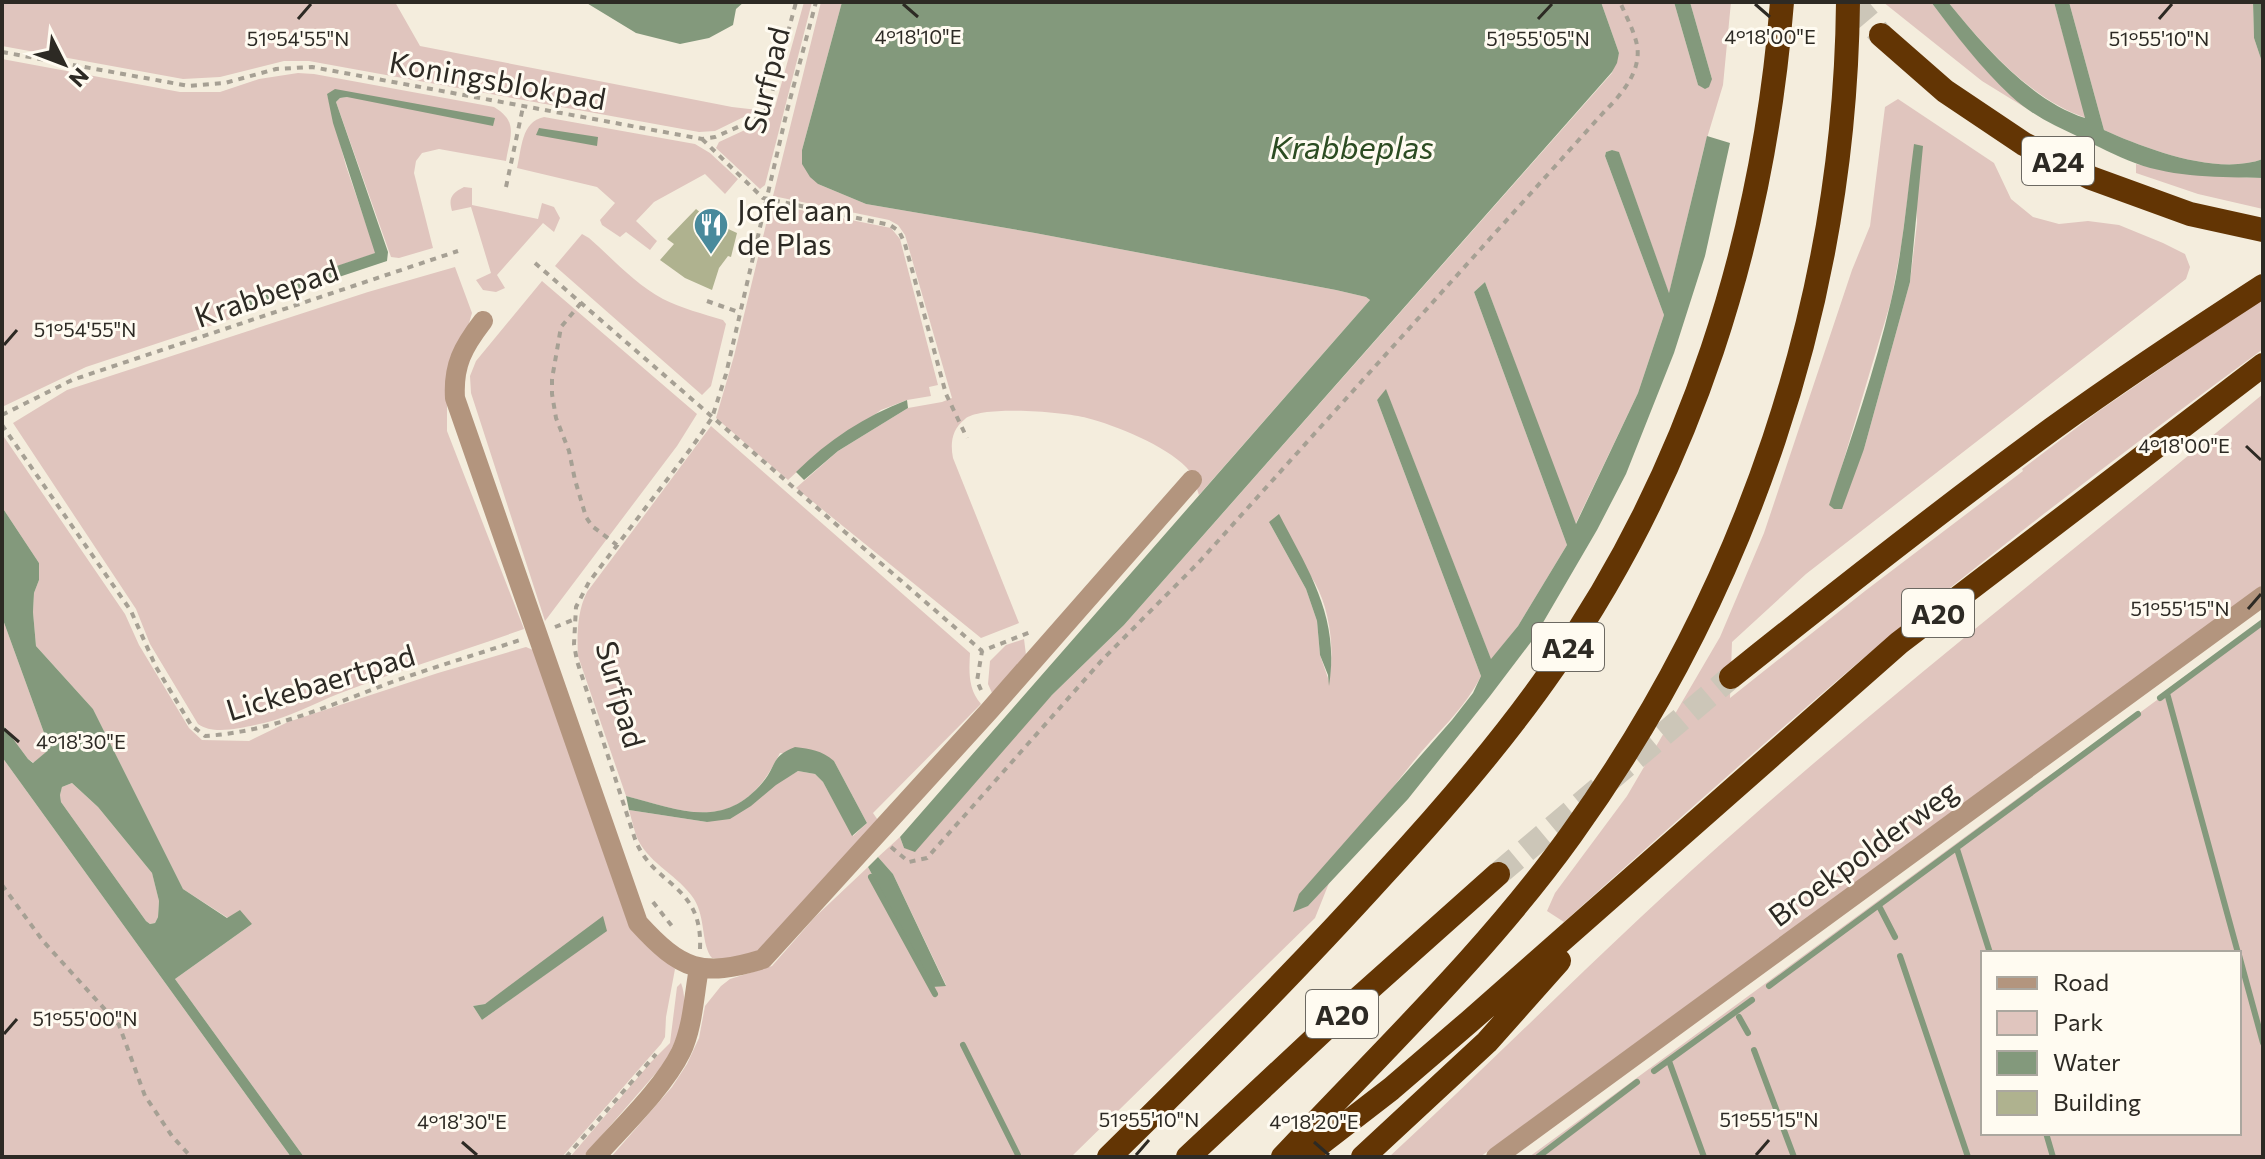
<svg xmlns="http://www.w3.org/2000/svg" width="2265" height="1159" font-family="Commissioner,sans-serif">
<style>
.green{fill:#e0c5be;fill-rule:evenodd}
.water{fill:#83997c;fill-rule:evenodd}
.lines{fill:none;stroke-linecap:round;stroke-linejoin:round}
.stream{stroke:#83997c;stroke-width:6}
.building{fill:#afb28f}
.highway-tunnel{stroke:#ccc6b8;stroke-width:24;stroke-dasharray:24 12;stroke-linecap:butt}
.path{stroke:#a6a094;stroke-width:4;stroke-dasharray:6 6;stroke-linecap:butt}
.minor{stroke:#b3957e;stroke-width:20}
.highway{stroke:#633504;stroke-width:24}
.ticks{fill:none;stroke:#2d2a24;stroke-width:3}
.labels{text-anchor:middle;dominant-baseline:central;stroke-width:6;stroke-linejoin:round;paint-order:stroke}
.shield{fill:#fffbf1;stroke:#6c6962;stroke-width:2}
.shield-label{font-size:28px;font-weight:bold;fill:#2d2a24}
.street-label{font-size:30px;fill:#2d2a24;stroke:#fffbf1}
.poi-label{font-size:30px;fill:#2d2a24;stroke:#fffbf1;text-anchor:start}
.water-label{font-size:32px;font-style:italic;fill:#2c4c22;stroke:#fffbf1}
.ticks-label{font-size:20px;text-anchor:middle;fill:#2d2a24;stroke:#fffbf1;stroke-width:6;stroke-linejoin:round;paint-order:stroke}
</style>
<rect width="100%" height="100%" fill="#f4eddd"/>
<!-- green -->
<path class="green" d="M2,2H395L420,46L732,107L758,110L715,131L699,132L309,61H284L220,77L183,79L2,46Z
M804,2H812L765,185L760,189L716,148L719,142L760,123L769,117L775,107Z
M821,2H842L802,150L818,184L866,204L1035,233L1336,290L1366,297L1370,300L1199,495C1196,486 1193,474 1186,467C1166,446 1115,425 1087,418C1064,412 982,405 965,419C952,429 950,443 953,458L1019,623L981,638L796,488L838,451L908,408L942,402L952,398L905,235L898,225L889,220L773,196Z
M1601,2H1674L1698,85L1712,79L1690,2H1731L1723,85L1704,148L1669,294L1619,153L1612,150L1606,152L1605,156L1664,315L1638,393L1575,525L1485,282L1474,292L1567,545L1518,626L1491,660L1386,390L1377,400L1481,676C1464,710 1436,733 1413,762C1375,808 1343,858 1308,906L1329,883L1315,918L1071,1157H611L672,1087L687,1064L699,1038L705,1006L721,986L730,979L772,966L815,917L868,867L933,987L946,985L893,874L878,857L900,837L904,848L1052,695L1124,625L1612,73L1619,53ZM1269,522C1284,542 1303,562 1315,583C1330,610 1335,651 1329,681L1320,655L1317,621L1306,589Z
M1883,2H1931C1960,40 1991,80 2029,110L1982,81Z
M1948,2H2054L2086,118C2031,100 1984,46 1948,2Z
M2069,2H2253L2254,38L2263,65V159C2217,176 2146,149 2104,130Z
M2,59L180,92H220L259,79L298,73L314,74L494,107C519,122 510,136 506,161L439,149L422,153L416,161L414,173L433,248L399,258L391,257L336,102L340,98L347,97L495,119L327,94L346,166L376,253L234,301L240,316L86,367L2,407Z
M1898,99L1994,163L2011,199L2033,217L2059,224L2088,221L2119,225L2163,243L2185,254L2190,267L2186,279L1806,574L1732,642L1730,698L1865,591L2023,471L2022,469L2096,413L2263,298V349C2126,449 1991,553 1860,661C1760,746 1662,834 1564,922L1547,911L1555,893L1627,796L1720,637L1764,533L1852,270L1870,226L1885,107ZM1915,144L1917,223L1910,282L1864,449L1830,506L1891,301L1901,247Z
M544,117L695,144L710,153L738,179L725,194L705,174L654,202L636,221L657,241L650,250L626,232L620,237L602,225L600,220L615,203L597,187L517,168C522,148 521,122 544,117Z
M2136,164C2178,174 2220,177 2263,178V209L2198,194L2136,173Z
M464,187L472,188V205L538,219L542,203L554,207L560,218L554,232L543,223L497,275L505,288L496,292L483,290L476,280L491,273L471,207L452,211C448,198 452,193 464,187Z
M771,204L891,228L900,239L938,385L929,387L931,396L907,400L881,410L801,468L788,480L716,418L734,356Z
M582,234L589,238C612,258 635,284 663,299C681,308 703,314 723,320L726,324L711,386L702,395L555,266Z
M455,267L472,313L447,399V431L524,629C462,651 399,670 338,694C313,704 290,717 264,723C245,727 214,736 198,724L150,644L136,609L13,423L67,390L368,292Z
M542,281L697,414L677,446L545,621L471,393L470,376L476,361Z
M2263,394V585L1480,1157H1389C1509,1046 1623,929 1746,822C1914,674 2091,537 2263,394Z
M711,426L970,653C969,672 968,689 981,704L873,813L880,823L772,944L742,960L712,958C701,945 706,918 694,899C679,876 651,865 638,840C634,831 632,820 629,810L707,822L798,771L815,774L823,782L853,836L867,823L834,761L780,753C775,762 770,772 764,780C725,832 677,809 626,796L578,656C577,634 577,612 587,592Z
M2,434L125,614L139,645L189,728L202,740L249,741L288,722L438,673L526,647L533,650L627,920L675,969L666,1017L665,1037L661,1044L562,1157H304L175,979L252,924L228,918L183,889L93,709L36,646L33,612L34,593L39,580V563L2,507ZM607,931L593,940L482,1020L473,1006L485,1004Z
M2,617L47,741L46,752L34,763L28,759L2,724Z
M2263,622V1157H1529L2037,784L2138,714ZM1983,953H2239V1133H1983Z
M1024,639L1026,655L992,693L988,684L990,661L1006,645Z
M2,757L291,1157H2Z
M72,783L98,807L152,873L159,901L158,917L155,923L150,924L146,921L61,802L60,795L62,787Z
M681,983C691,1009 676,1043 663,1065L583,1157H570L651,1062L670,1043L677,987Z"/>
<!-- water -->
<path class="water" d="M585,2H744L736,9L733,25L709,38L680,44L636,33Z
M842,2H1601L1619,53L1617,63L1612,72L1124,625L1052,695L915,852L904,848L900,837L1370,300L1366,297L1336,290L1035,233L866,204L818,184L810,177L802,164V150Z
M1674,2H1690L1712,79L1709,87L1705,89L1698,85Z
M1931,2H1948C1983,45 2031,101 2085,118L2054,2H2069L2104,130C2146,149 2217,176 2263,159V178C2221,177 2175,178 2135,163C2116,156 2097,146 2079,137C2055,126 2030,114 2011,96C1981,68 1955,34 1931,2Z
M2253,2H2263V65L2254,38Z
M335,89L495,118L493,126L347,97L340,98L336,102L388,252L387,261L237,311L233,301L375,253L333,123L327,94Z
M539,128L598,137L597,146L536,135Z
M1707,136L1730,143L1705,256L1674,353L1626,474L1597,530L1534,638L1490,696L1408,799L1308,906L1293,912L1299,894L1452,720L1473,693L1481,676L1377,400L1386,389L1491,659L1518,626L1567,545L1474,292L1485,282L1576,524L1638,393L1664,315L1605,156L1606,152L1612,150L1619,152L1669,293Z
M1914,144L1923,146L1910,282L1864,449L1842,509H1834L1829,505C1851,438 1875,370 1891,301C1903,249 1907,196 1914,144Z
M907,400L908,408L838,451L804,480L796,472C828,440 865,416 907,400Z
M2,507L39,563V580L34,593L33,612L36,646L93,709L183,889L227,918L240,910L252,924L175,979L304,1157H291L2,757V724L28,759L33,763L46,752L47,741L2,617ZM72,783L98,807L152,873L159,901L158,917L155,923L150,924L146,921L61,802L60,795L62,787Z
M1279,514C1309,572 1340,617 1329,686L1328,675L1320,655L1317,621L1306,589L1269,522Z
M795,747C811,749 821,750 834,761L867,823L852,836L823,782L815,774L798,771L776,785L751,806L730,819L707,822L629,810L626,796C678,809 722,831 763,782C777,765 771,756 795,747Z
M878,857L893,874L946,986L933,987L868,867Z
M603,916L607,931L482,1020L473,1006L485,1004Z"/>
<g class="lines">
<!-- stream -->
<path class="stream" d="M2167,693L2238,953
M2160,698L2263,622
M1957,849L1990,953
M871,877L935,994
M1879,906L1895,937
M2239,955L2263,1043
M1900,956L1968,1157
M1769,986L2138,714
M1739,1017L1748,1033
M963,1045L1018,1155
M1754,1050L1794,1157
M1669,1061L1704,1157
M1654,1071L1752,1000
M2046,1133L2053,1157
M1538,1157L1637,1082"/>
</g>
<!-- building -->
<path class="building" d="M696,209L711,221L737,233L731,257L728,256L719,268L712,290L685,278L660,260L674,244L667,239Z"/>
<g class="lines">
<!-- highway-tunnel -->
<path class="highway-tunnel" d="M1853,2L1881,35
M1498,874L1731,677"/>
<!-- path -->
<path class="path" d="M2,52L189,86L225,83L276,69L312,67L702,139L715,137L756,119L764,114L771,97L796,2
M702,139L763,198L890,225L899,231L905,244L946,394L967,438
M506,187L523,107
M535,263L982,651
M707,301L741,313
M581,303L561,327L552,379V394L556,418L569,451L575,480L586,517L592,526L617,545
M2,415L72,380L458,251
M2,425L131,611L156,667L191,725L205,736C270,732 331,705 392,682C434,667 478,654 520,640
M555,627L575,619
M981,690L977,681L982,651L1033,631
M891,847L909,862L927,858L1103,659L1200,561L1603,113C1620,96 1642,72 1637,45C1634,31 1626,16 1620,2
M2,885L43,941L119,1025L145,1096L172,1136L191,1157
M653,902L675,930
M700,949C703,883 653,887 635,839L577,661L574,644L576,607L589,582L692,447L712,418L726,374L787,111L816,2
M566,1157L656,1054"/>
<!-- minor -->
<path class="minor" d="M483,321C463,347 453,365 455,398L638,923C681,970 701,978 763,959L989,711L1192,480
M595,1157C622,1127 664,1087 681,1052C693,1027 694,995 699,968
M1496,1157L2263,596"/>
<!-- highway -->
<path class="highway" d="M1881,35L1945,91L2024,144L2091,178L2190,214L2263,230
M1731,677C1837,592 1943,509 2052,429C2121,379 2192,332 2263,286
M1109,1157C1203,1065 1295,972 1383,875C1444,809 1503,741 1554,667C1691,470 1763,240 1782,2
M1188,1157L1340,1015L1498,874
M1283,1157C1381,1052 1487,952 1571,835C1746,592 1845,301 1848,2
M1303,1157L1391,1089L1469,1022L1899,643L2263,365
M1363,1157L1487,1042L1559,961"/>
</g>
<!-- ticks -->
<path class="ticks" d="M903,4L918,17M1755,4L1770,17M298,19L311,4M1538,19L1552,4M2159,19L2172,4M4,345L17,330M2246,446L2261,460M2248,609L2261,594M4,729L19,742M4,1034L17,1019M462,1142L477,1155M1314,1142L1329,1155M1136,1155L1149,1140M1756,1155L1769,1140"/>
<!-- icons -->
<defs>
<symbol id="restaurant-pin" viewBox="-11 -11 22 30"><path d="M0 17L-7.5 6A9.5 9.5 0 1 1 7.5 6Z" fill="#498a9c" stroke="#fffbf1"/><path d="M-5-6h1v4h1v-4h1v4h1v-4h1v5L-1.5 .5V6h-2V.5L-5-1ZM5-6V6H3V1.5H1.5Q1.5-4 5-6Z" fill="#fff"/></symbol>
</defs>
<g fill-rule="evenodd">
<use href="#restaurant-pin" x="691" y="205" width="40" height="54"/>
</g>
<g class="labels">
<!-- shield labels -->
<g class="shield">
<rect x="2022" y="137" width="72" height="48" rx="6"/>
<rect x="1902" y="589" width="72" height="48" rx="6"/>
<rect x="1532" y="623" width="72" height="48" rx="6"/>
<rect x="1306" y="990" width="72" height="48" rx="6"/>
</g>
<g class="shield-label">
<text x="2058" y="161">A24</text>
<text x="1938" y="613">A20</text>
<text x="1568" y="647">A24</text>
<text x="1342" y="1014">A20</text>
</g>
<!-- street labels -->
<g class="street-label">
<text transform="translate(498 79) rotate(10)">Koningsblokpad</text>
<text transform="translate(765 80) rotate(-76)">Surfpad</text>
<text transform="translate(266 292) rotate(-19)">Krabbepad</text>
<text transform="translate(320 681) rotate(-17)">Lickebaertpad</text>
<text transform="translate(622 694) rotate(74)">Surfpad</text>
<text transform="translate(1862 852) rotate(-36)">Broekpolderweg</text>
</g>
<!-- poi labels -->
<g class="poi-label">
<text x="737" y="208">Jofel aan<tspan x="737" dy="34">de Plas</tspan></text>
</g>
<!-- water labels -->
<g class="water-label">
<text x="1352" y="146">Krabbeplas</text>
</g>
</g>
<g class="ticks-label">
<text x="918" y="44">4°18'10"E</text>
<text x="1770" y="44">4°18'00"E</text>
<text x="298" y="46">51°54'55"N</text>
<text x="1538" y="46">51°55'05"N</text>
<text x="2159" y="46">51°55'10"N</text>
<text x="85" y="337">51°54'55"N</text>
<text x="2184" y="453">4°18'00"E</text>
<text x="2180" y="616">51°55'15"N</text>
<text x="81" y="749">4°18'30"E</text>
<text x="85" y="1026">51°55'00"N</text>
<text x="1149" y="1127">51°55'10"N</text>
<text x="1769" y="1127">51°55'15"N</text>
<text x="462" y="1129">4°18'30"E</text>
<text x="1314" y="1129">4°18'20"E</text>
</g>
<!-- border -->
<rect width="2265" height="1159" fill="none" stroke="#2d2a24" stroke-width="8"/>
<!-- legend -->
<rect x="1981" y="951" width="260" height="184" fill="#fffbf1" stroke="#aba79f" stroke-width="2"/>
<rect x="1997" y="977" width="40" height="12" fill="#b3957e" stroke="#aba79f" stroke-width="2"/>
<text x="2053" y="991" font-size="24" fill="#2d2a24">Road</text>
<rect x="1997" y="1011" width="40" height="24" fill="#e0c5be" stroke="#aba79f" stroke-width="2"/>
<text x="2053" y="1031" font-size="24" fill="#2d2a24">Park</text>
<rect x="1997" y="1051" width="40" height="24" fill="#83997c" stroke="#aba79f" stroke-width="2"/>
<text x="2053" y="1071" font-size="24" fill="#2d2a24">Water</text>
<rect x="1997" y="1091" width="40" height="24" fill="#afb28f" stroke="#aba79f" stroke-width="2"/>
<text x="2053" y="1111" font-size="24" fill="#2d2a24">Building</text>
<!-- north arrow -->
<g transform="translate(64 64) rotate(132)" stroke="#fffbf1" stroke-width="6" paint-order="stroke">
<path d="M0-6L14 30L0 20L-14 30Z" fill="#2d2a24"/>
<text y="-12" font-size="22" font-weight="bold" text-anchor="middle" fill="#2d2a24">N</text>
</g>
</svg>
